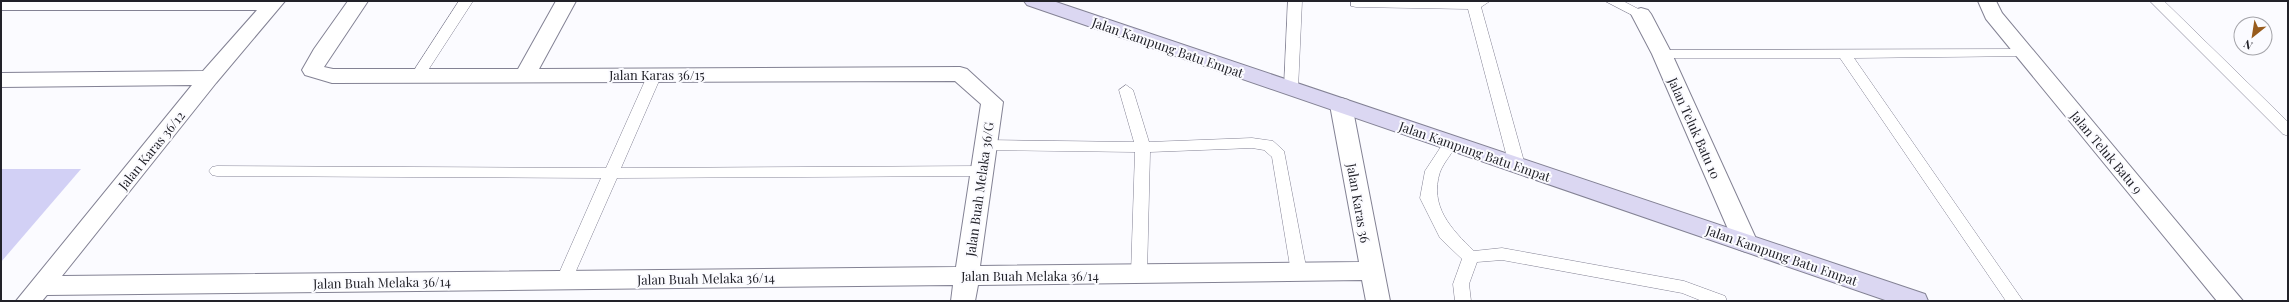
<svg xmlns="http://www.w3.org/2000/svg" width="2289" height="302" font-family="'Playfair Display',serif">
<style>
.green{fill:#d2d0f5}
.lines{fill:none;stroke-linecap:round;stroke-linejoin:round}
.lane-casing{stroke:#838294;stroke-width:1}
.street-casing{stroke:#838294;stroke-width:2}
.secondary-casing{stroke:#838294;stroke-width:2}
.lane{fill:#fff;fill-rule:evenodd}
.street{fill:#fff;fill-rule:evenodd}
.secondary{fill:#dbd7f2;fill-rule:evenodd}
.labels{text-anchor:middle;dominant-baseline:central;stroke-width:4;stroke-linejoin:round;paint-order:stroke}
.street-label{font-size:13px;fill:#222229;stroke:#fbfbff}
</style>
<rect width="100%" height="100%" fill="#fbfbff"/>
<!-- green -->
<path class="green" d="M1,169H81L1,262Z"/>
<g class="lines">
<defs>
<path id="lane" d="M459,1H473L423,78H413L411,75Z
M1288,1H1302L1298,89L1291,94L1284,89Z
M1351,1H1490L1481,7L1525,165L1522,169H1512L1509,165L1468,9L1356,7L1351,6Z
M1605,1H1623L1648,14L1646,17H1636Z
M2150,1H2164L2288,122V136L2283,134Z
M2025,49L2030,50L2032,53L2030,56L1854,58L2023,301H2006L1840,58H1662L1655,54L1662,50Z
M655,70L662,74L621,168L982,166L987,167L990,171L987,175L982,176L617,178L572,280L570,284L564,286L558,284L556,280L601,178L217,176L212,175L209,171L212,167L217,166L606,168L648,74Z
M1126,85L1133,90L1149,142L1252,138L1273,141L1284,151L1307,272L1305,276L1299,278L1293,276L1291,272L1272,157L1264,150L1252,148L1150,152L1147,274L1145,278L1139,280L1133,278L1131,274L1135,152L986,150L981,149L979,145L981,141L986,140L1134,142L1119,90Z
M1451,138L1456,139L1458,143C1453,152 1444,162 1440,172C1429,206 1451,229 1474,251L1502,248L1684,281L1725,296L1727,301H1702L1682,293L1502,260L1477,262L1469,284L1471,301H1455L1453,284L1462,259L1440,238L1420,198L1425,171L1446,139Z"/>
<path id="street" d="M1,1H285L216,83L62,276L956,267L981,104L955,81L332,83L305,75L302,70L314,49L348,1H368L324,67L333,69H518L556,1H576L539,69L960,67L967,69L1003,102L980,266L1359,262L1330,105L1334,100L1341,98L1348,100L1352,105L1390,301H1366L1362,280L978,285L975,301H951L953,285L47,295L42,301H16L192,85L1,87V73L203,71L257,10H1Z
M1978,1H1996L2002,13L2243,301H2217L1986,19Z
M1641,8L1648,10L1651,14L1672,54L1758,243L1754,249L1746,252L1738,249L1734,243L1652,54L1631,14L1634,10Z"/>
<path id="secondary" d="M1024,1H1053L1925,294L1928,301H1888L1027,5Z"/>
</defs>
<!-- lane casing -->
<use href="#lane" class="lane-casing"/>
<!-- street casing -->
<use href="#street" class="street-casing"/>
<!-- secondary casing -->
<use href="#secondary" class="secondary-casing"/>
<!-- lane -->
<use href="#lane" class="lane"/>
<!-- street -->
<use href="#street" class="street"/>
<!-- secondary -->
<use href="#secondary" class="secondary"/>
</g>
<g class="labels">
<!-- street labels -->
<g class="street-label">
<text transform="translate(1168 47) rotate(19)">Jalan Kampung Batu Empat</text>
<text x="657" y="74">Jalan Karas 36/15</text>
<text transform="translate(1695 128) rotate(66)">Jalan Teluk Batu 10</text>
<text transform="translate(151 150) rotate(-51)">Jalan Karas 36/12</text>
<text transform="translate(1475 151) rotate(19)">Jalan Kampung Batu Empat</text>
<text transform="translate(2107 152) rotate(50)">Jalan Teluk Batu 9</text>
<text transform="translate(979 189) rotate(-82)">Jalan Buah Melaka 36/G</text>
<text transform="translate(1359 203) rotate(80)">Jalan Karas 36</text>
<text transform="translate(1782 255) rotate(19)">Jalan Kampung Batu Empat</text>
<text x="1030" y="275">Jalan Buah Melaka 36/14</text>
<text transform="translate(706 278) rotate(-1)">Jalan Buah Melaka 36/14</text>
<text transform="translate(382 282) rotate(-1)">Jalan Buah Melaka 36/14</text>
</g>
</g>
<!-- border -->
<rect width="2289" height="302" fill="none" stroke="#222229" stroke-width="4"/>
<!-- north arrow -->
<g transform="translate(2253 36) rotate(210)"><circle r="19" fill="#fbfbff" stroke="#a4a4a9"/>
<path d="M0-3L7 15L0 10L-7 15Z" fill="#985c1d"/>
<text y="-6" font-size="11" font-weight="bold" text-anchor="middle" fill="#222229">N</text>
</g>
</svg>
